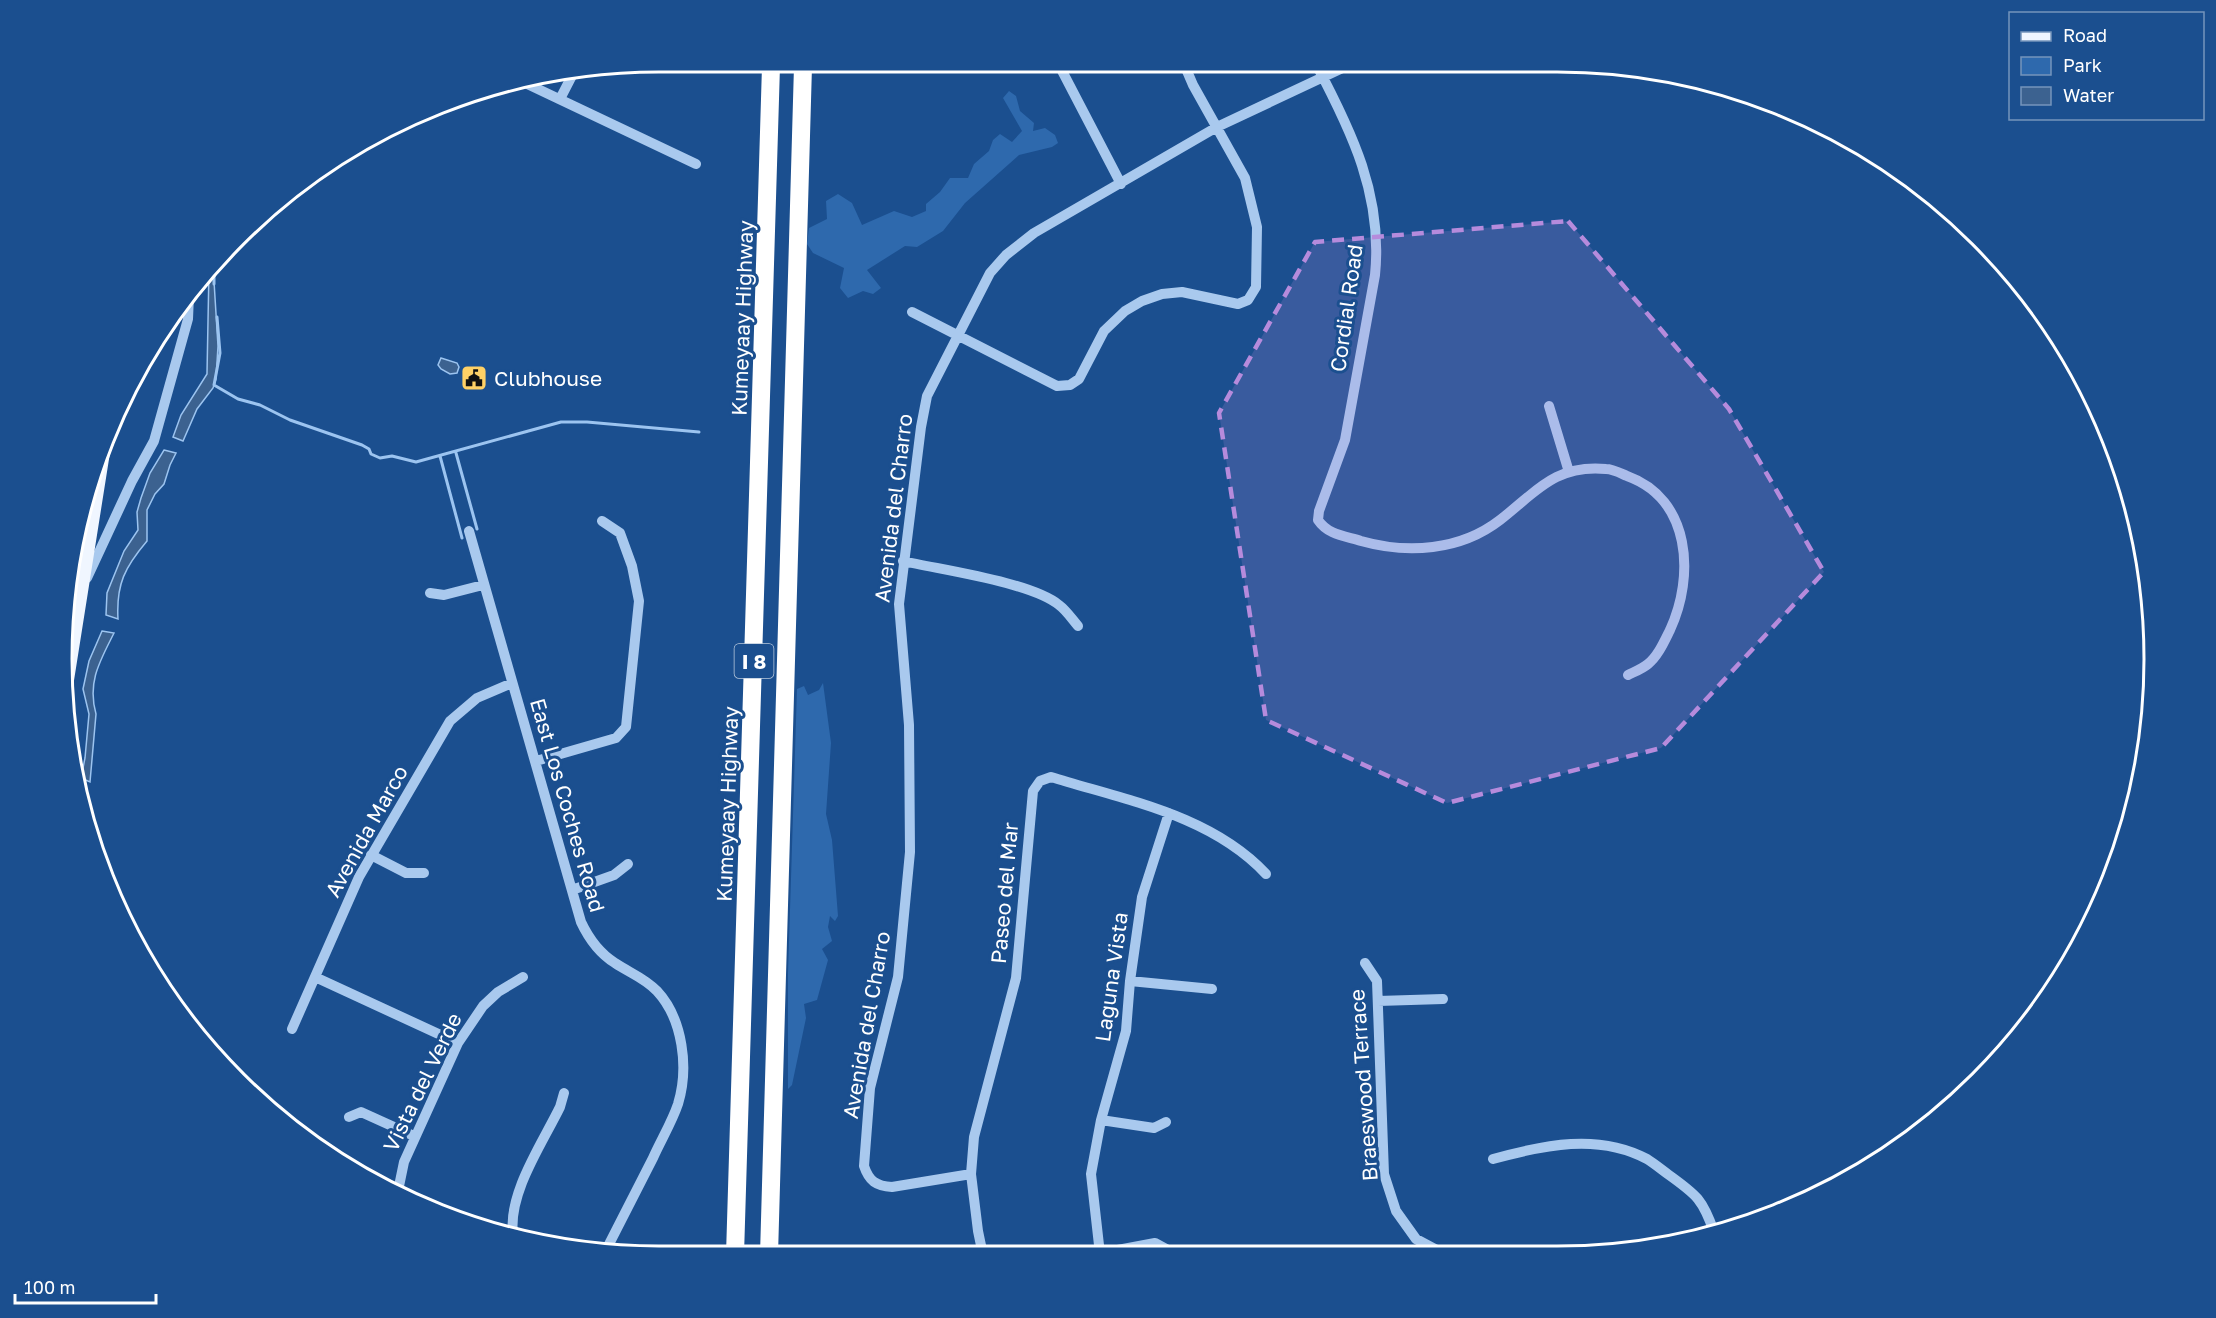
<svg xmlns="http://www.w3.org/2000/svg" width="2216" height="1318" font-family="'Golos Text',sans-serif">
<style>
.green{fill:#2e69ad}
.water{fill:#3c6290;stroke:#9cc4f0;stroke-width:1.5}
.lines{fill:none;stroke-linecap:round;stroke-linejoin:round}
.stream{stroke:#9cc4f0;stroke-width:3}
.minor{stroke:#a9c9ee;stroke-width:10}
.major{stroke:#f0f6ff;stroke-width:15}
.highway{stroke:#fff;stroke-width:18}
.marked{fill:#b68bdc;fill-opacity:0.2;stroke:#b68bdc;stroke-width:4.5;stroke-dasharray:12 8;stroke-linejoin:round}
.labels{text-anchor:middle;dominant-baseline:central;stroke-width:6;stroke-linejoin:round;paint-order:stroke}
.shield{fill:#1b4f8f;stroke:#bbcadd;stroke-width:1.5}
.shield-label{font-size:20px;font-weight:bold;fill:#fff}
.street-label{font-size:21px;fill:#fff;stroke:#1b4f8f}
.poi-label{font-size:21px;fill:#fff;stroke:#1b4f8f;text-anchor:start}
.rim{fill:none;stroke:#fff;stroke-width:3}
</style>
<rect width="100%" height="100%" fill="#1b4f8f"/>
<!-- green -->
<path class="green" d="M1009,91L1016,96L1020,111L1034,123L1033,131L1045,128L1055,135L1058,143L1052,147L1019,155L965,203L943,231L917,247L905,246L867,270L881,288L873,294L863,291L848,298L840,288L844,268L813,253L807,244L809,228L827,219L826,201L838,194L852,203L862,225L894,211L912,217L926,211V204L940,192L950,178H968L974,164L989,151L993,140L1000,134L1012,142L1022,131L1003,98Z
M823,683L831,743L826,814L832,840L838,916L835,921L830,916L828,927L832,941L822,949L828,960L817,1000L804,1004L806,1018L792,1085L788,1089V973L797,689L804,686L808,695L819,690Z"/>
<!-- water -->
<path class="water" d="M213,265L218,346L216,379L213,388L197,409L183,441L173,437L181,415L207,374L209,269Z
M441,358L457,363L459,367L457,373L450,374L441,369L438,365Z
M164,450L176,453L170,465L164,484L155,494L147,510V541C125,567 116,584 118,619L106,615L107,593L124,551L138,530L137,512L141,498L150,473Z
M102,631L114,633C100,661 87,682 96,714L90,782L81,778L85,758L89,714L83,689L89,661Z"/>
<g class="lines">
<!-- stream -->
<path class="stream" d="M214,284V264
M217,317L220,353L214,385L238,399L260,405L290,420L362,445L369,449L371,454L380,458L392,456L416,462L561,422H587L699,432
M456,453L477,529
M440,456L462,538"/>
<!-- minor -->
<path class="minor" d="M1316,64C1352,132 1383,196 1375,275L1345,440L1319,511L1318,520C1328,535 1345,536 1361,541C1407,554 1460,551 1500,520C1535,493 1555,464 1606,469C1613,469 1620,473 1627,476C1691,499 1695,576 1670,630C1664,642 1658,656 1648,664C1642,669 1634,672 1628,675
M1059,65L1121,184
M521,81L696,164
M560,99L576,68
M912,312L1057,386L1070,385L1079,379L1104,331L1125,311L1142,301L1162,294L1182,292L1238,304L1248,300L1256,287L1257,227L1245,178L1193,85L1184,64
M1549,406L1569,472
M469,531L581,922C589,939 599,953 615,963C630,973 645,978 657,991C683,1019 689,1068 678,1104C672,1122 661,1140 653,1158C637,1189 621,1221 605,1252
M903,561C941,570 1031,582 1059,605C1066,610 1072,619 1078,626
M87,578L132,481L154,441L188,319L189,295
M430,593L444,595L483,585
M536,761L616,738L626,727L639,601L632,566L620,533L602,521
M371,855L406,873H424
M572,890L614,875L628,864
M1365,963L1377,981L1384,1174L1396,1211L1416,1239L1446,1255
M315,977L458,1043
M1130,981L1212,989
M1378,1001L1443,999
M292,1029L359,877L450,721L477,698L512,683
M349,1117L361,1112L414,1136
M1101,1120L1154,1128L1166,1122
M1493,1159C1544,1145 1598,1133 1647,1159C1655,1164 1662,1170 1669,1175C1697,1195 1703,1200 1714,1232
M971,1174L892,1187C876,1186 869,1181 864,1166L870,1088L898,977L910,852L909,725L899,604L921,427L927,396L990,273L1006,255L1034,233L1217,127L1351,64
M398,1191L404,1162L458,1043L483,1006L498,992L523,977
M513,1234C508,1193 542,1144 560,1107L564,1093
M1100,1254L1091,1174L1101,1120L1126,1031L1130,981L1142,897L1169,813
M983,1255L978,1231L971,1174L974,1137L1016,978L1033,791L1040,781L1051,777C1125,800 1211,815 1266,874
M1091,1255L1155,1243L1177,1255"/>
<!-- major -->
<path class="major" d="M63,702L103,449"/>
<!-- highway -->
<path class="highway" d="M735,1255L771,66
M769,1255L803,66"/>
</g>
<!-- marked area -->
<path class="marked" d="M1568,221L1729,409L1824,572L1661,748L1447,803L1266,720L1219,413L1315,242Z"/>
<!-- icons -->
<defs>
<symbol id="civic-square" viewBox="-11 -11 22 22"><rect x="-9" y="-9" width="18" height="18" rx="4" fill="#ffd166" stroke="#1b4f8f"/><path d="M-.6-6.5H3V-4.5H.6V-3L4-1V1h2V6H-6V1h2V-1L-.6-3ZM-1.2 2.5V6h2.4V2.5Z" fill="#111"/></symbol>
</defs>
<g fill-rule="evenodd">
<use href="#civic-square" x="459" y="363" width="30" height="30"/>
</g>
<g class="labels">
<!-- shield labels -->
<rect class="shield" x="734.5" y="644" width="39" height="34" rx="4.5"/>
<g class="shield-label">
<text x="754" y="661">I 8</text>
</g>
<!-- street labels -->
<g class="street-label">
<text transform="translate(1346 308) rotate(-82)">Cordial Road</text>
<text transform="translate(742 318) rotate(-88)">Kumeyaay Highway</text>
<text transform="translate(893 508) rotate(-83)">Avenida del Charro</text>
<text transform="translate(727 804) rotate(-88)">Kumeyaay Highway</text>
<text transform="translate(568 805) rotate(74)">East Los Coches Road</text>
<text transform="translate(366 831) rotate(-61)">Avenida Marco</text>
<text transform="translate(1004 893) rotate(-85)">Paseo del Mar</text>
<text transform="translate(1111 977) rotate(-82)">Laguna Vista</text>
<text transform="translate(866 1025) rotate(-80)">Avenida del Charro</text>
<text transform="translate(422 1082) rotate(-64)">Vista del Verde</text>
<text transform="translate(1363 1085) rotate(-94)">Braeswood Terrace</text>
</g>
<!-- poi labels -->
<g class="poi-label">
<text x="494" y="378">Clubhouse</text>
</g>
</g>
<!-- crop -->
<path d="M0 0H2216V1318H0ZM659 72H1557A587 587 0 0 1 2144 659V659A587 587 0 0 1 1557 1246H659A587 587 0 0 1 72 659V659A587 587 0 0 1 659 72Z" fill="#1b4f8f" fill-rule="evenodd"/>
<path class="rim" d="M659 72H1557A587 587 0 0 1 2144 659V659A587 587 0 0 1 1557 1246H659A587 587 0 0 1 72 659V659A587 587 0 0 1 659 72Z"/>
<!-- legend -->
<rect x="2009" y="12" width="195" height="108" fill="#1b4f8f" stroke="#7695bc" stroke-width="1.5"/>
<rect x="2021" y="32" width="30" height="9" fill="#f0f6ff" stroke="#7695bc" stroke-width="1.5"/>
<text x="2063" y="42" font-size="18" fill="#ffffff">Road</text>
<rect x="2021" y="57" width="30" height="18" fill="#2e69ad" stroke="#7695bc" stroke-width="1.5"/>
<text x="2063" y="72" font-size="18" fill="#ffffff">Park</text>
<rect x="2021" y="87" width="30" height="18" fill="#3c6290" stroke="#7695bc" stroke-width="1.5"/>
<text x="2063" y="102" font-size="18" fill="#ffffff">Water</text>
<!-- scale -->
<path d="M15 1294v9h141v-9" fill="none" stroke="#ffffff" stroke-width="3"/>
<text x="24" y="1294" font-size="18" fill="#ffffff" stroke="#1b4f8f" stroke-width="4.5" paint-order="stroke">100 m</text>
</svg>
